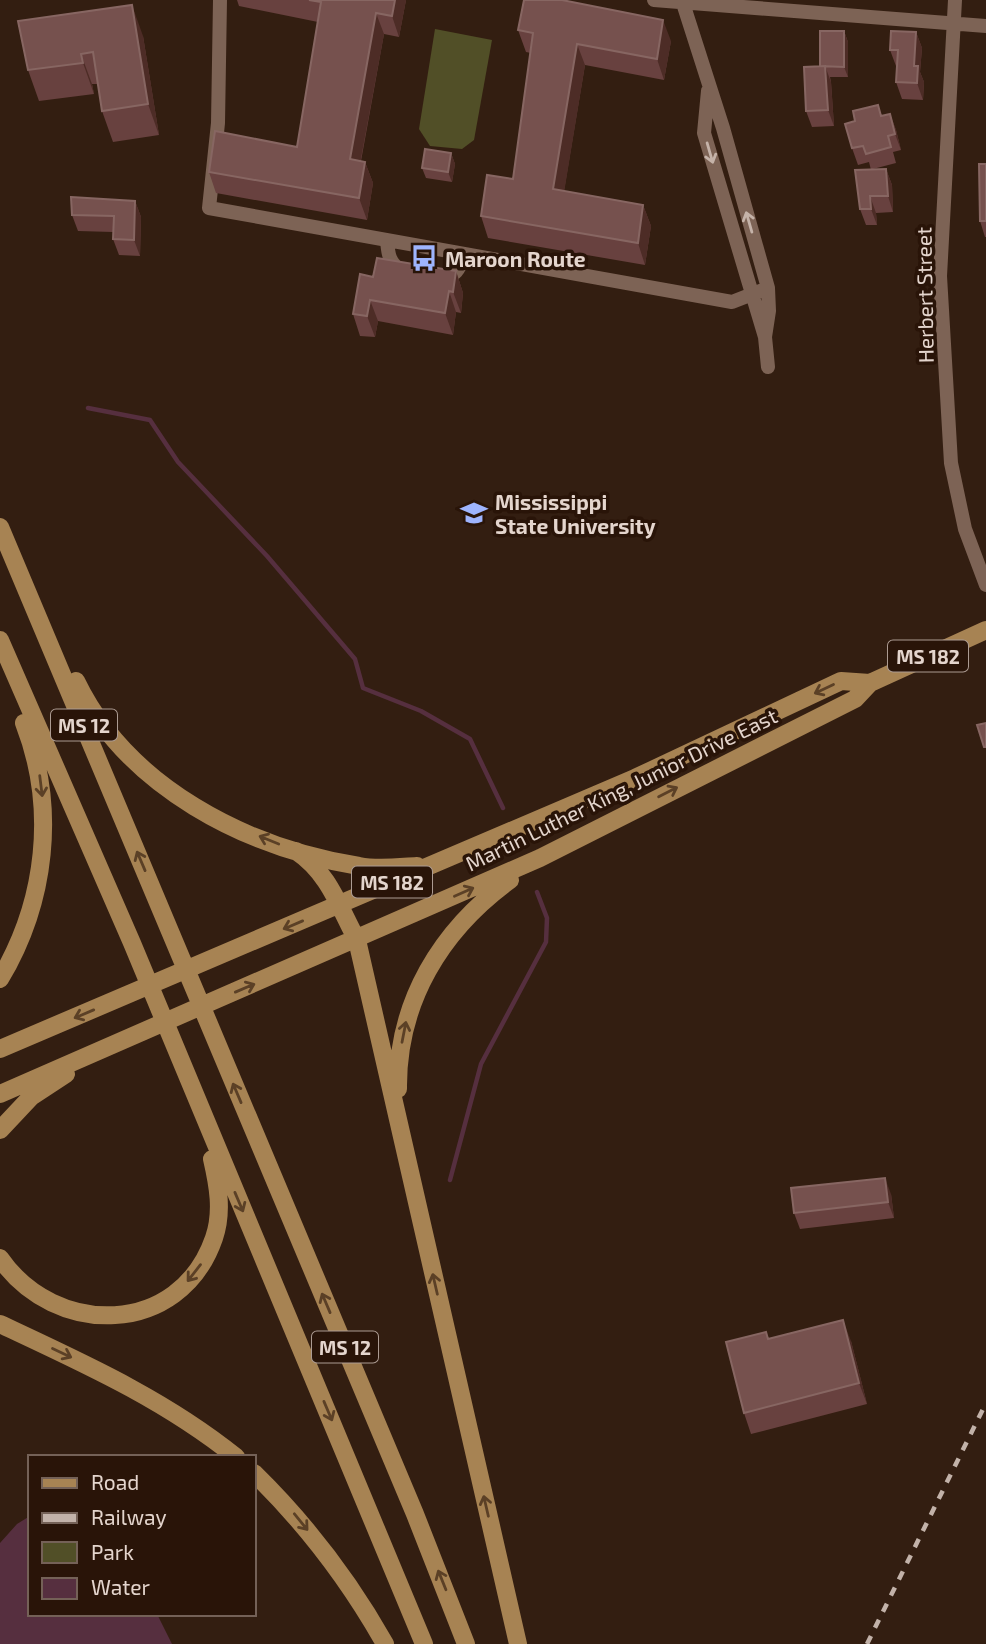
<svg xmlns="http://www.w3.org/2000/svg" width="986" height="1644" font-family="'Exo 2',sans-serif">
<style>
.green{fill:#514f27}
.water{fill:#562f3f}
.lines{fill:none;stroke-linecap:round;stroke-linejoin:round}
.stream{stroke:#562f3f;stroke-width:4.5}
.minor{stroke:#7d6355;stroke-width:14}
.major{stroke:#a78353;stroke-width:18}
.rail{stroke:#c2b2a9;stroke-width:4.5;stroke-dasharray:9 9;stroke-linecap:butt}
.wall{fill:#68413f}
.shaded-wall{fill:#4d2c26}
.building{fill:#76514e;stroke:#876662;stroke-width:2}
.oneway{stroke:#c5b3a9}
.oneway2{stroke:#5b4026}
.labels{text-anchor:middle;dominant-baseline:central;stroke-width:7;stroke-linejoin:round;paint-order:stroke}
.shield{fill:#291408;stroke:#ac9b92;stroke-width:2}
.shield-label{font-size:19px;font-weight:bold;fill:#e4d5cd}
.poi-label{font-size:21px;font-weight:bold;fill:#e4d5cd;stroke:#291408;text-anchor:start}
.street-label{font-size:21px;fill:#e4d5cd;stroke:#291408}
</style>
<rect width="100%" height="100%" fill="#331e11"/>
<!-- green -->
<path class="green" d="M435,29L492,40L474,140L462,149L430,146L419,129Z"/>
<!-- water -->
<path class="water" d="M30,1516V1614H157L172,1644H0V1543L17,1524Z"/>
<g class="lines">
<!-- stream -->
<path class="stream" d="M88,408L150,420L178,462L267,556L355,659L363,688L421,711L470,739L503,808
M450,1180L481,1064L546,942L547,918L537,892"/>
<!-- minor -->
<path class="minor" d="M220,0L218,123L209,208L732,302L768,288
M654,0L986,26
M682,0L723,128L768,288L769,311L765,337
M955,0L940,276L951,463L965,529L986,585
M708,91L704,133L765,337L768,367
M387,240C388,254 389,263 402,271
M439,279C455,279 460,268 465,254"/>
<!-- major -->
<path class="major" d="M0,527L415,1514L466,1644
M0,640L132,943L424,1644
M76,681C127,787 246,848 359,866C378,870 398,867 417,866
M296,851C329,873 339,907 357,940L518,1644
M0,979C46,902 57,808 24,723
M0,1049L635,778L841,681L870,683
M398,1089C397,1002 441,930 510,880
M0,1094L540,858L855,699L870,683L986,630
M0,1130L31,1097L66,1074
M0,1258C55,1338 180,1337 214,1238C223,1212 218,1185 212,1159
M0,1324C83,1363 164,1399 236,1457
M254,1473C306,1524 349,1580 385,1644"/>
<!-- rail -->
<path class="rail" d="M867,1644L986,1403"/>
</g>
<!-- wall -->
<path class="wall" d="M237,0H406L399,37L384,34L361,161L365,162L373,183L367,220L216,193L209,172L297,147L318,22L239,6Z
M18,21L143,36L159,135L113,142L102,111L98,84H92L94,94L39,101L28,70Z
M518,30L671,41L664,80L585,65L564,191L643,205L651,226L645,265L488,238L481,216L513,179L531,53L526,52Z
M844,31L848,42V77H830L831,82L834,126L812,127L806,111L820,66Z
M916,32L922,48L920,72L924,82L923,100L902,99L896,82L897,66H896L890,50Z
M890,114L896,130L901,150L893,152L896,163L873,169H886L892,185L893,212L876,213L877,225H866L860,209L871,170L869,162L858,165L852,148L855,121Z
M451,153L455,164L452,182L426,178L422,168Z
M986,164V237H985L980,221Z
M135,201L141,217L140,256L119,255L113,239V232L78,231L72,215Z
M456,271L463,293L461,313L456,312L453,335L378,321L375,337L360,336L353,314L373,277Z
M891,1194L894,1218L800,1229L794,1213Z
M769,1339L851,1341L867,1404L751,1434L744,1413Z"/>
<!-- shaded-wall -->
<path class="shaded-wall" d="M395,0H406L399,37L392,16Z
M132,5L143,36L159,135L148,104Z
M376,13L384,34L357,180L350,159Z
M663,20L671,41L664,80L657,59Z
M844,31L848,42V77L844,67Z
M916,32L922,48L920,72L924,82L923,100L917,83L914,66Z
M577,44L585,65L561,211L553,189Z
M81,54L92,84L94,94L83,63Z
M825,66L831,82L834,126L828,110Z
M890,114L896,130L901,150L895,134Z
M451,153L455,164L452,182L448,172Z
M365,162L373,183L367,220L359,198Z
M886,169L892,185L893,212L888,196Z
M870,196L876,213L877,225L871,209Z
M135,201L141,217L140,256L134,240Z
M643,205L651,226L645,265L638,243Z
M456,271L463,293L461,313L453,292Z
M449,291L456,312L453,335L445,313Z
M370,300L378,321L375,337L367,316Z
M885,1178L891,1194L894,1218L888,1202Z
M843,1320L851,1341L867,1404L859,1383Z"/>
<!-- building -->
<path class="building" d="M309,0H395L392,16L376,13L350,159L365,162L359,198L209,172L215,131L297,147L321,2Z
M524,0H562L663,20L657,59L577,44L553,189L643,205L638,243L481,216L487,175L513,179L533,33L518,30Z
M132,5L148,104L102,111L93,52L81,54L83,63L28,70L18,21Z
M820,31H844V67L820,66Z
M891,31L916,32L914,66H918L917,83L896,82L898,50H890Z
M825,66L828,110L806,111L804,67Z
M878,105L881,116L890,114L895,134L888,136L891,147L866,154L863,146L852,148L845,124L855,121L853,111Z
M425,149L451,153L448,172L422,168Z
M979,164H986V221H980Z
M886,169L888,196H870L871,209H860L855,170Z
M71,197L135,201L134,240L113,239L114,216L72,215Z
M377,258L456,271L453,292L449,291L445,313L370,300L367,316L353,314L360,274L373,277Z
M986,723V747H984L977,725Z
M885,1178L888,1202L794,1213L791,1188Z
M843,1320L859,1383L744,1413L726,1342L766,1332L768,1339Z"/>
<!-- one-way arrows -->
<defs><path id="oneway-shaft" d="M-6 0H5M1.5-3L5.5 0L1.5 3" fill="none" stroke-width="1.6" stroke-linecap="round" stroke-linejoin="round" transform="scale(1.75)"/></defs>
<g class="oneway">
<use href="#oneway-shaft" transform="translate(710 153) rotate(74)"/>
<use href="#oneway-shaft" transform="translate(749 222) rotate(-106)"/>
</g>
<g class="oneway2">
<use href="#oneway-shaft" transform="translate(824 689) rotate(155)"/>
<use href="#oneway-shaft" transform="translate(41 786) rotate(83)"/>
<use href="#oneway-shaft" transform="translate(668 792) rotate(-27)"/>
<use href="#oneway-shaft" transform="translate(269 840) rotate(-158)"/>
<use href="#oneway-shaft" transform="translate(141 861) rotate(-113)"/>
<use href="#oneway-shaft" transform="translate(464 892) rotate(-24)"/>
<use href="#oneway-shaft" transform="translate(293 925) rotate(157)"/>
<use href="#oneway-shaft" transform="translate(245 988) rotate(-23)"/>
<use href="#oneway-shaft" transform="translate(84 1014) rotate(157)"/>
<use href="#oneway-shaft" transform="translate(404 1032) rotate(-79)"/>
<use href="#oneway-shaft" transform="translate(237 1093) rotate(-113)"/>
<use href="#oneway-shaft" transform="translate(239 1202) rotate(67)"/>
<use href="#oneway-shaft" transform="translate(194 1273) rotate(128)"/>
<use href="#oneway-shaft" transform="translate(435 1284) rotate(-103)"/>
<use href="#oneway-shaft" transform="translate(326 1303) rotate(-113)"/>
<use href="#oneway-shaft" transform="translate(62 1353) rotate(25)"/>
<use href="#oneway-shaft" transform="translate(328 1411) rotate(67)"/>
<use href="#oneway-shaft" transform="translate(486 1506) rotate(-103)"/>
<use href="#oneway-shaft" transform="translate(301 1522) rotate(51)"/>
<use href="#oneway-shaft" transform="translate(442 1580) rotate(-112)"/>
</g>
<!-- icons -->
<defs>
<symbol id="bus-bare" viewBox="-9 -9 18 18"><path d="M-5-6H5V4H4V6H2V4H-2V6H-4V4H-5ZM-3.5-4V0h7V-4ZM-3.5 1.2v1.5H-2V1.2ZM2 1.2v1.5H3.5V1.2Z" fill="#9eb4fd" stroke="#291408" stroke-width="2.5" paint-order="stroke"/></symbol>
<symbol id="university-bare" viewBox="-9 -9 18 18"><path d="M0-5L7-2L0 1L-7-2ZM-4 1L0 2.5L4 1V4Q0 6-4 4Z" fill="#9eb4fd" stroke="#291408" stroke-width="2.5" paint-order="stroke"/></symbol>
</defs>
<g fill-rule="evenodd">
<use href="#bus-bare" x="405" y="239" width="38" height="38"/>
<use href="#university-bare" x="455" y="494" width="38" height="38"/>
</g>
<g class="labels">
<!-- shield labels -->
<g class="shield">
<rect x="888" y="640.5" width="80" height="31" rx="5"/>
<rect x="51" y="709.5" width="66" height="31" rx="5"/>
<rect x="352" y="866.5" width="80" height="31" rx="5"/>
<rect x="312" y="1331.5" width="66" height="31" rx="5"/>
</g>
<g class="shield-label">
<text x="928" y="656">MS 182</text>
<text x="84" y="725">MS 12</text>
<text x="392" y="882">MS 182</text>
<text x="345" y="1347">MS 12</text>
</g>
<!-- poi labels -->
<g class="poi-label">
<text x="445" y="258">Maroon Route</text>
<text x="495" y="501">Mississippi<tspan x="495" dy="24">State University</tspan></text>
</g>
<!-- street labels -->
<g class="street-label">
<text transform="translate(924 295) rotate(-91)">Herbert Street</text>
<text transform="translate(621 789) rotate(-26)">Martin Luther King, Junior Drive East</text>
</g>
</g>
<!-- legend -->
<rect x="28" y="1455" width="228" height="161" fill="#291408" stroke="#746157" stroke-width="2"/>
<rect x="42" y="1478" width="35" height="10" fill="#a78353" stroke="#746157" stroke-width="2"/>
<text x="91" y="1490" font-size="21" fill="#e4d5cd">Road</text>
<rect x="42" y="1513" width="35" height="10" fill="#c2b2a9" stroke="#746157" stroke-width="2"/>
<text x="91" y="1525" font-size="21" fill="#e4d5cd">Railway</text>
<rect x="42" y="1542" width="35" height="21" fill="#514f27" stroke="#746157" stroke-width="2"/>
<text x="91" y="1560" font-size="21" fill="#e4d5cd">Park</text>
<rect x="42" y="1578" width="35" height="21" fill="#562f3f" stroke="#746157" stroke-width="2"/>
<text x="91" y="1595" font-size="21" fill="#e4d5cd">Water</text>
</svg>
